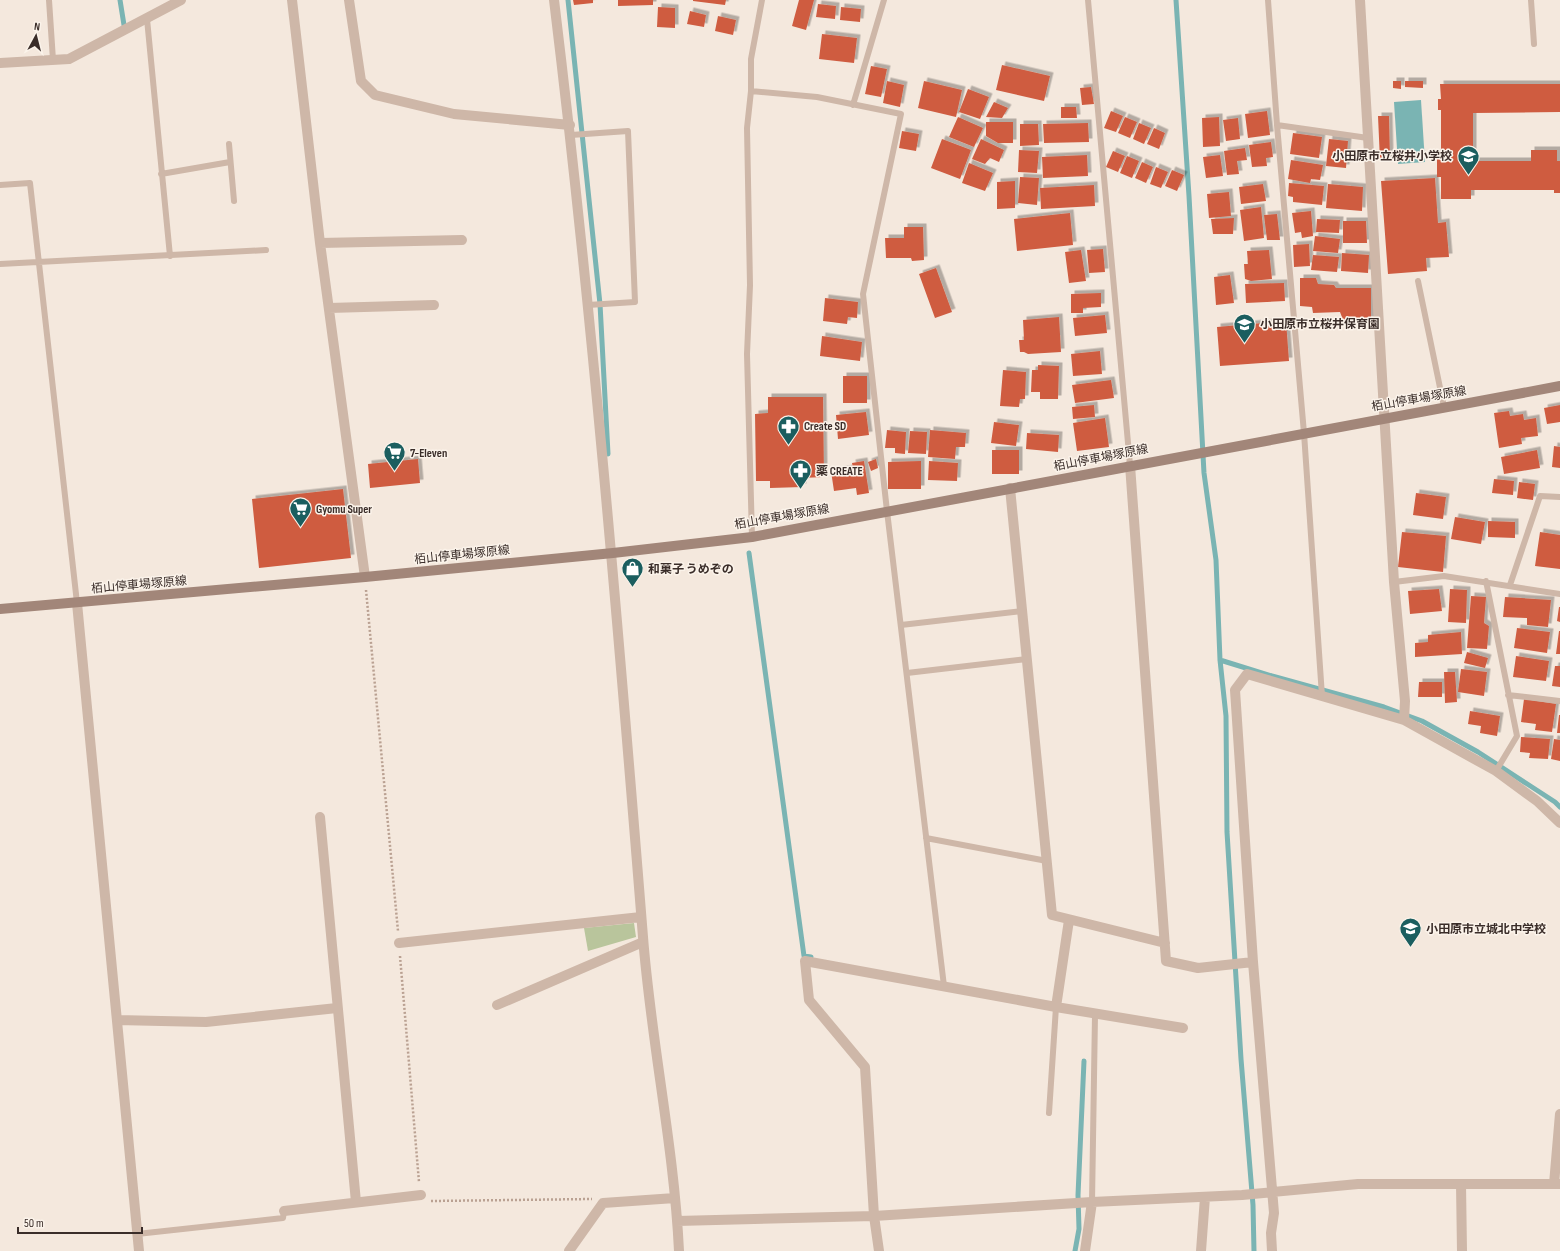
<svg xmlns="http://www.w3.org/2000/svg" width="1560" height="1251" font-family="'Sofia Sans Condensed','Noto Sans JP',sans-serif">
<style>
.green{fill:#b9c59c}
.water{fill:#7ab4b3}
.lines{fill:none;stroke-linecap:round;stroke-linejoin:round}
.stream{stroke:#7ab4b3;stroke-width:5}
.building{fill:#cf5c41;filter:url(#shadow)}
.path{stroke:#baa192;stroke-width:2.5;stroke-dasharray:2 2;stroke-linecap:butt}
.lane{stroke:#ceb7a8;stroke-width:6}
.street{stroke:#ceb7a8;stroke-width:10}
.secondary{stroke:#a28679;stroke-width:10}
.labels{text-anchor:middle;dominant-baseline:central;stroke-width:3;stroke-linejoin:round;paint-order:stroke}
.poi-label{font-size:12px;font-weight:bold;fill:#3a2d29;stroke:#fbf3ea;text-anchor:start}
.street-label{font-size:12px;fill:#3a2d29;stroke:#fbf3ea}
</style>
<defs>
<filter id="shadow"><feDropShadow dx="3.5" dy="-3.5" stdDeviation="0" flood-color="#0004"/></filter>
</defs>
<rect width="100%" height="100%" fill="#f4e8dd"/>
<!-- green -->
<path class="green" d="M634,923L636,937L588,951L584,928Z"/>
<!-- water -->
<path class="water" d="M1421,100L1425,162L1398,164L1394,102Z"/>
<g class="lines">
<!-- stream -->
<path class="stream" d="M120,0L124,25
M568,0L600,304L608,454
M1176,0L1189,196L1204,473L1216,560L1220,660L1226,716L1227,832L1241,1059L1253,1205L1254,1251
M749,553L804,956L811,957
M1220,660L1272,676L1384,707L1422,721L1478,752L1555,802L1560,807
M1075,1251L1079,1229L1078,1195L1084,1061"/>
</g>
<!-- building -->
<path class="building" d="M573,0H593V3L574,5Z
M618,0H653V5L618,6Z
M693,0H726L725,5L693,1Z
M799,0H814L806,30L792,26Z
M818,4L836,6L835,19L816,17Z
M658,7L675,8V28L657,27Z
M841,7L861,9L860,22L840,20Z
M690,11L706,15L704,27L687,24Z
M718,16L736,20L733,35L715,31Z
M822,34L857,38L854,63L819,59Z
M1002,65L1050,76L1044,101L996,90Z
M871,66L887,69L881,97L865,94Z
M887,81L904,85L900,107L883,103Z
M924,81L962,90L956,117L918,108Z
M1393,81H1401V89L1393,88Z
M1405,81H1423V88L1405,87Z
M1440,84H1560V112L1473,113V161H1531V150H1557V161H1560V193H1554V190H1471V199H1441V177H1437V153H1441V110H1438V99H1441Z
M1091,87L1094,104L1082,105L1080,88Z
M968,89L989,97L980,119L959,112Z
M994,102L1008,108L1002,118L986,117Z
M1061,107H1076L1077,118H1061Z
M1111,111L1123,116L1116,132L1104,128Z
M1267,111L1270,135L1248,138L1245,114Z
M1378,116H1389L1390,160L1380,161Z
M958,117L983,128L974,147L949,137Z
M1125,117L1137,122L1130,138L1118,133Z
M1219,117L1220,146L1203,147L1202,118Z
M1238,118L1240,139L1226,141L1223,120Z
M986,122H1013V143H998L986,136Z
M1088,123L1089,142L1044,143L1043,124Z
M1139,123L1151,128L1144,144L1133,139Z
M1020,124H1038L1039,145L1020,146Z
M1154,128L1165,133L1159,149L1147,144Z
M902,131L919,134L916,151L899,148Z
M1293,133L1322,137L1319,158L1290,154Z
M942,139L971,150L960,179L931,168Z
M981,139L1004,150L999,162L990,158L985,164L972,159Z
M1329,139L1348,141L1346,168L1326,166Z
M1271,142L1273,157L1266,158L1267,166L1252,167L1249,145Z
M1245,148L1247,160L1237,161L1239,174L1227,175L1224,151Z
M1019,150L1039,151L1037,173L1018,172Z
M1113,151L1125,156L1118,172L1106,167Z
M1087,155L1088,176L1043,178L1042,157Z
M1220,155L1223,176L1206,178L1203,157Z
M1127,156L1139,161L1132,178L1120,173Z
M1291,160L1323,165L1320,180L1311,179L1310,183L1288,179Z
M1142,162L1153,167L1146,183L1135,178Z
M969,163L993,173L985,191L962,183Z
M1156,167L1168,172L1161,188L1150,184Z
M1172,170L1184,175L1177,191L1165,186Z
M1020,177L1039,178L1037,205L1018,203Z
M1435,178L1438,223L1446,222L1449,257L1426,258L1427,271L1388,274L1381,181Z
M1015,181V208L997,209V182Z
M1289,183L1324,186L1322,205L1293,202V197L1288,196Z
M1263,184L1266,201L1241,204L1239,187Z
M1328,184L1363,187L1362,211L1326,208Z
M1094,185L1095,206L1041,209L1040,188Z
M1229,192L1231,216L1209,218L1207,194Z
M1261,207L1264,238L1244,241L1240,210Z
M1311,211L1313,236L1302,238L1301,232L1295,233L1292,213Z
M1070,213L1073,245L1017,251L1014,219Z
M1277,214L1280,240H1267L1264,215Z
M1234,218L1233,234H1213L1211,219Z
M1317,219L1340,220L1339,233L1316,232Z
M1343,221H1366L1367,243H1343Z
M904,227H923L924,260L912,261L911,258H886L885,238H904Z
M1315,236L1340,239L1338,253L1313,251Z
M1309,244L1310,266L1294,267L1293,245Z
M1103,249L1105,272L1089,273L1087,250Z
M1081,250L1086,281L1069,283L1065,252Z
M1269,250L1272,279L1251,281L1245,279L1244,264H1248L1247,251Z
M1342,253L1369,255L1368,273L1341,271Z
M1313,255L1339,257L1337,272L1311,270Z
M936,268L952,312L935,318L919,274Z
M1230,275L1234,303L1216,305L1214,277Z
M1300,278H1316L1318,284L1334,285L1336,288H1371V320H1343L1340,312L1313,313L1312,307L1300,306Z
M1284,283L1285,301L1246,303L1245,284Z
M1101,293V307L1083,308V313H1071V294Z
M825,298L858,302L857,318L848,317L847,324L823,321Z
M1105,315L1107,333L1075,336L1073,318Z
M1059,317L1061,352L1028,354L1024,352H1020L1019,340H1024L1023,320Z
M1286,321L1289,361L1220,366L1217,327Z
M822,336L862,342L860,361L820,356Z
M1100,351L1102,374L1073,376L1071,354Z
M1038,365L1059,366L1058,399H1040V392H1031L1032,370H1038Z
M1003,370L1026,372L1025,399H1020L1019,407L1000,406Z
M843,376H867V403H843Z
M1111,380L1114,398L1075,403L1072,385Z
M768,397H823L824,477L802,478L803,487L770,488V481H756L755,414L768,413Z
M1094,405L1095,417L1073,419L1072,407Z
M1560,405V422L1547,424L1544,408Z
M1509,411L1510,416L1523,414L1524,420L1536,418L1538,436L1521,438L1522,444L1499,448L1494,413Z
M866,412L869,435L838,439L836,415Z
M1105,418L1109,447L1077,451L1073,423Z
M994,422L1019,425L1016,446L991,443Z
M887,430L906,432L905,454L895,453V448H885Z
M930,430L966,433L965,447H956L955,459L928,457Z
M910,431L927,432L926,454L908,453Z
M1027,433L1059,435L1058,452L1026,449Z
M1554,446L1560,447V468L1552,467Z
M992,450H1019V474H992Z
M1537,450L1540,468L1504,474L1501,457Z
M418,459L420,483L370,488L368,464Z
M876,459L878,468L871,471L868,462Z
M864,461L869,493L857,495L856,488L834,491L831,471L853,468L852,463Z
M921,461V489H888V462Z
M929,461L958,463L957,481L928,480Z
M1494,479L1514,481L1513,495L1492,493Z
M1519,482L1535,484L1533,500L1517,498Z
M343,489L351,558L259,568L252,499Z
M1416,493L1446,497L1443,519L1413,515Z
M1455,517L1485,522L1481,544L1451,539Z
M1488,521L1515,522V538L1488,537Z
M1402,532L1446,536L1443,572L1398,567Z
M1540,532L1560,535V569L1535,566Z
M1439,589L1442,611L1410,614L1408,591Z
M1450,589L1467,590L1466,623L1448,622Z
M1471,596L1486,597L1484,623L1489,626L1487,649L1467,648Z
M1505,597L1551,600L1548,627L1527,625V618L1503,617Z
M1559,607H1560V622L1557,621Z
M1517,628L1550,632L1547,653L1514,648Z
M1559,631H1560V654H1556Z
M1461,632L1462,654L1415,657V643L1428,642V635Z
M1467,652L1488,658L1485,668L1464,663Z
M1516,656L1549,661L1546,681L1513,677Z
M1555,666H1560V687L1552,686Z
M1461,669L1487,672L1484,696L1458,692Z
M1444,672H1455L1457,702L1445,703Z
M1419,682H1442V697H1418Z
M1524,699L1556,704L1552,732L1535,730L1536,724L1521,722Z
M1470,711L1500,716L1497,736L1480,733L1481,726L1468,724Z
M1559,715H1560V733H1557Z
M1521,737L1550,739L1548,759L1529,758L1530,753L1520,752Z
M1554,739L1560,740V761L1551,759Z"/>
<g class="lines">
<!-- path -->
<path class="path" d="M366,590L398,931
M400,956L419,1182
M431,1201L592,1199"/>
<!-- lane -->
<path class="lane" d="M49,0L53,60
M1088,0L1130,465
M1268,0L1277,125L1304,433L1322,696
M1531,0L1534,44
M147,19L170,256
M751,91V59L762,0
M853,105L884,0
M1277,125L1368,138
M571,135L628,131L635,302L588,305
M229,144L234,201
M161,174L230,162
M0,185L30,183L77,603
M0,264L266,250
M1418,281L1444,407
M752,537L747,354L750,285L747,128L751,91L817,97L901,114L863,294L887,511L944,986
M1486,581L1517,736L1496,771
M1394,582L1444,576L1560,594
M1510,585L1540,496L1560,497
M901,625L1022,611
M907,673L1027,659
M1508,695L1560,701
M926,838L1047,861
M1049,1113L1056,1007
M1092,1202L1095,1015
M137,1234L283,1218L284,1211"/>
<!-- street -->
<path class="street" d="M292,0L320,243L365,577
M349,0L361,81L375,95L454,114L570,125
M554,0C592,312 618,624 643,937C651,1042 674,1146 679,1251
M1360,0L1394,582L1405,701L1404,720
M0,63L69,59L181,0
M320,243L462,240
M329,308L434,305
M1130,465L1166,961L1198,968L1253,962
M1010,488L1052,915L1165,943
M77,603L139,1251
M320,817L356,1202
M1069,920L1056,1007L1183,1028
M399,943L641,917
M497,1005L643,942
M117,1020L206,1022L337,1008
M1461,1184L1462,1251
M1554,1184L1560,1114
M284,1211L421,1195
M677,1221L874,1216L1092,1202L1242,1195L1358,1184H1560
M569,1251L603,1203L675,1198
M879,1251L874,1216L865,1067L809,1000L805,961L1056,1007
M1085,1251L1092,1202
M1201,1251L1205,1197
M1272,1251L1271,1233L1274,1213L1253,962L1235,690L1247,674L1404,720L1496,771L1537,801L1560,823"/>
<!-- secondary -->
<path class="secondary" d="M0,609L365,577L613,553L752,537L1560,386"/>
</g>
<!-- icons -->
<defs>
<symbol id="school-pin" viewBox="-11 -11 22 30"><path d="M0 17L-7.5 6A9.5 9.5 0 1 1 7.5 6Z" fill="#1b5e5f" stroke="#fbf3ea"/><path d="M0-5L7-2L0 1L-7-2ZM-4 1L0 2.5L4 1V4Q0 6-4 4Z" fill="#fff"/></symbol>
<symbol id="pharmacy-pin" viewBox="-11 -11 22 30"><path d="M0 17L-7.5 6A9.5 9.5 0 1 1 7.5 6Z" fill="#1b5e5f" stroke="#fbf3ea"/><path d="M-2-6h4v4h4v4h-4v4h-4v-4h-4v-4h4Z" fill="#fff"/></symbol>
<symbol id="supermarket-pin" viewBox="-11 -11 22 30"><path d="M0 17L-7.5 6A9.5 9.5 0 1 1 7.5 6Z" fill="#1b5e5f" stroke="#fbf3ea"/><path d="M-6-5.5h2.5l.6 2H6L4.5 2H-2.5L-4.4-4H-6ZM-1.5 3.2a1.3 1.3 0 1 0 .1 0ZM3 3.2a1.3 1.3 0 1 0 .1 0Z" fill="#fff"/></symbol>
<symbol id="shop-pin" viewBox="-11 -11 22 30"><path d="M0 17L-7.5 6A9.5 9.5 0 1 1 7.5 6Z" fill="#1b5e5f" stroke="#fbf3ea"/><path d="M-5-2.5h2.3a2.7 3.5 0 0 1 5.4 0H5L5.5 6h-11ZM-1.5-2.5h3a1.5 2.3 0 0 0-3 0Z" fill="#fff"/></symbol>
</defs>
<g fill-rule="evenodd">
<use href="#school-pin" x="1456" y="144" width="25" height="34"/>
<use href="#school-pin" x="1232" y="312" width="25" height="34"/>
<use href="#pharmacy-pin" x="776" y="414" width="25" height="34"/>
<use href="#supermarket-pin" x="382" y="440" width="25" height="34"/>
<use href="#pharmacy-pin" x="788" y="458" width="25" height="34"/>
<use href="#supermarket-pin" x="288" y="496" width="25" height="34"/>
<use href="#shop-pin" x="620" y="556" width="25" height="34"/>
<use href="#school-pin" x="1398" y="916" width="25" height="34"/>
</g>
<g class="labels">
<!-- poi labels -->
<g class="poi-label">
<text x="1452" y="156" text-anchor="end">小田原市立桜井小学校</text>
<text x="1260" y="324">小田原市立桜井保育園</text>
<text x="804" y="426">Create SD</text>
<text x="410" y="453">7-Eleven</text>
<text x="816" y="471">薬 CREATE</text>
<text x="316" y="509">Gyomu Super</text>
<text x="648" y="569">和菓子 うめぞの</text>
<text x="1426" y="929">小田原市立城北中学校</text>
</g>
<!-- street labels -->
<g class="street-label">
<text transform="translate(1419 399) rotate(-10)">栢山停車場塚原線</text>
<text transform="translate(1101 458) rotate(-11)">栢山停車場塚原線</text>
<text transform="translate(782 517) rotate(-10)">栢山停車場塚原線</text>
<text transform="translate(462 555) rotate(-6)">栢山停車場塚原線</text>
<text transform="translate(139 585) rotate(-5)">栢山停車場塚原線</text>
</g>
</g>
<!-- north arrow -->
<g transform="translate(36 36) rotate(7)" stroke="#fbf3ea" stroke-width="3" paint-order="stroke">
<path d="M0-3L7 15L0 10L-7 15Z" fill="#3a2d29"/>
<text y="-6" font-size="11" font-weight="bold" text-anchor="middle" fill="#3a2d29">N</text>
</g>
<!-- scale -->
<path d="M18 1227v6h124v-6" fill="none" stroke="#3a2d29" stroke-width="2"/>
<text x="24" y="1227" font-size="12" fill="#3a2d29" stroke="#fbf3ea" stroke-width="3" paint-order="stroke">50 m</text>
</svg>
